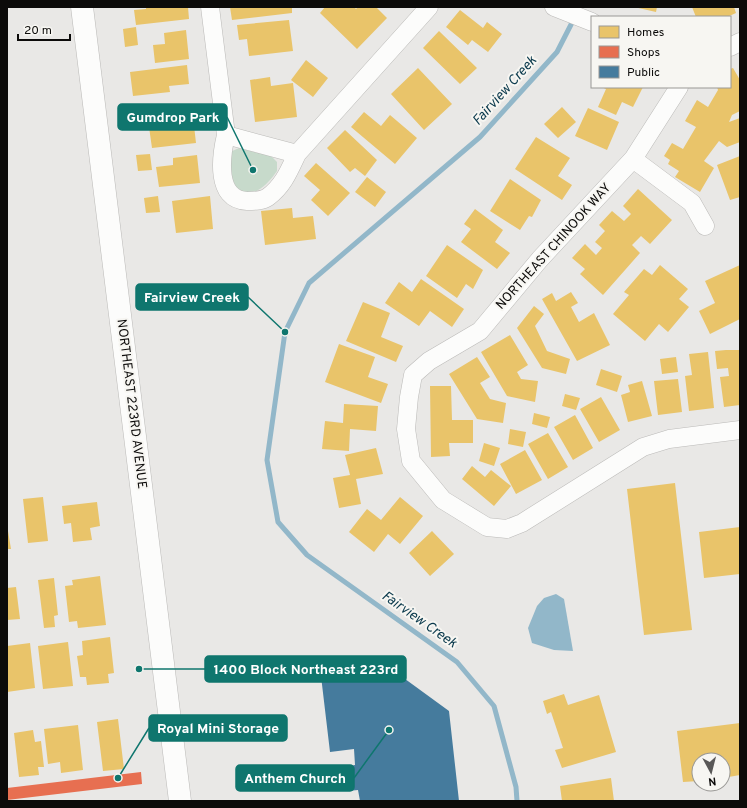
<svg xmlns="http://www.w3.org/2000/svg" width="747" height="808" font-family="Overpass,sans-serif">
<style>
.green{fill:#c7dacb}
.water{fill:#92b7c9}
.homes{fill:#e9c46a}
.shops{fill:#e76f51}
.public{fill:#457b9d}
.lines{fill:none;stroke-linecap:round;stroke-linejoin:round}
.stream{stroke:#92b7c9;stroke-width:5}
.minor-casing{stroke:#bbbab8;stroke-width:19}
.secondary-casing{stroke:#bbbab8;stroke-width:23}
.minor{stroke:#fcfcfb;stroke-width:18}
.secondary{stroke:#fcfcfb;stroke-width:22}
.labels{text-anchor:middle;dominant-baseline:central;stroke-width:4;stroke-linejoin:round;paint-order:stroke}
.street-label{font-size:13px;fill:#0c0b0a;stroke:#f7f6f2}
.water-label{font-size:14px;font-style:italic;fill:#0a394c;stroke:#f7f6f2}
.leader{fill:none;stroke:#0f766e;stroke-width:1.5}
.callout-dot{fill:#0f766e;stroke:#f7f6f2;stroke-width:1.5}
.callout{fill:#0f766e;stroke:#0f766e;stroke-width:1.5}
.callout-label{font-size:14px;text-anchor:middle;font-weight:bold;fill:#fff}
</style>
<rect width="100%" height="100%" fill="#e9e8e6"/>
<!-- green -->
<path class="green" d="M239,148L271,156L277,162V171C265,188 250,202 232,185L230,152Z"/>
<!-- water -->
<path class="water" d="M556,594L564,599L573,651L554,650L532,643L528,628L537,606L544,598Z"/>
<!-- homes -->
<path class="homes" d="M146,7H188L189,19L136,25L134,10L146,9Z
M230,7H292V13L232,20Z
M325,7H354L356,9L358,7H376L387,18L357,49L320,13Z
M634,7H657L656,12Z
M692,7H734L736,13L727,17H696Z
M460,10L483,28L487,22L502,34L488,52L472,40L468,45L446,27Z
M289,20L293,51L249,56L247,39L239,40L237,25Z
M136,27L138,45L125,47L123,29Z
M186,30L189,59L155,63L153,45L165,44L164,33Z
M439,31L477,68L460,84L423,48Z
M306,60L328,78L313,97L291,80Z
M187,65L189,84L169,86L170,92L133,96L130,72Z
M418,68L452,104L424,130L391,94Z
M733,68L740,80V111L732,115L729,122L740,118V142L727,147L719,141L704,161L714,168L700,192L675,177L679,171L668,164L670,160L664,156L672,143L683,149L696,127L685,121L697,100L708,107L718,90L717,87H730V69Z
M270,77L271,86L293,83L297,117L255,122L250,80Z
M601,87H643L633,107L622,102L616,115L598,107L606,89Z
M562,107L576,122L558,138L544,124Z
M588,108L619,122L607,150L575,136Z
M364,112L381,126L390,115L417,138L395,164L351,127Z
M150,113L151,121L193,117L196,143L152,148L149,127L134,129L132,115Z
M345,130L377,160L365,176L355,168L350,172L327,148Z
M536,137L570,158L558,176L572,185L562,200L515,169Z
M150,154L152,170L138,171L136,155Z
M197,155L200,183L159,187L156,167L173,165V158Z
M740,156V197L730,200L717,165Z
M316,163L350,193L328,216L311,200L320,190L304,176Z
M367,177L386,192L375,207L355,192Z
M510,179L541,200L532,217L529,216L520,230L490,211Z
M638,189L672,220L650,244L641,236L632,245L640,253L603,295L580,274L585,269L572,258L585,244L596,255L602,248L595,242L605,231L599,225L612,211L624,221L631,214L623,206Z
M158,196L160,212L146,213L144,198Z
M210,196L213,229L176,233L172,201Z
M292,208L293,218L313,216L316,239L265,245L261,211Z
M475,209L503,230L495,242L510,253L497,269L461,242L471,229L464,224Z
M447,245L483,270L473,289L466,284L457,298L426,276Z
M660,265L688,289L679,299L689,307L668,332L659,324L645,341L613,314L629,295L624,292L644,269L652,275Z
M740,265V319L710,334L699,311L715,303L705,281Z
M421,279L464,309L452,327L430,311L419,326L385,303L399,282L412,292Z
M571,292L578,303L571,307L579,322L594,313L610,345L577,361L542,299L552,293L556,301Z
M363,302L390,313L381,337L403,346L396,362L346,341Z
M534,306L544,314L535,326L547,351L570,359L566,374L542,368L517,328Z
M510,335L528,365L517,372L521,379L538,381L535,402L507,396L481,352Z
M339,344L375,357L368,377L388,384L381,403L325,382Z
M726,350H740V405L724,407L720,377L729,376L728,368L717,369L715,351Z
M708,352L714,408L689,411L685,376L692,375L689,354Z
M477,357L490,377L480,383L490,399L506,403L503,423L477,419L449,374Z
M676,357L678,372L662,374L660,359Z
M601,369L622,376L617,392L596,385Z
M678,379L682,412L658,415L654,381Z
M642,381L652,416L628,422L621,395L630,392L628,385Z
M430,386H451L452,420H473V443H449L450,456L431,457Z
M565,394L580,398L576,410L562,406Z
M601,397L620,430L599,442L580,409Z
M344,404L378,406L376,431L350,429L349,451L322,449L325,421L343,423Z
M534,413L550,417L547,428L532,424Z
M575,415L593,448L573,460L554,427Z
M510,429L526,432L523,447L508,444Z
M548,433L568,467L548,479L528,444Z
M484,443L500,448L494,466L479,461Z
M376,448L383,474L356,479L361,504L339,508L333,478L350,475L345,455Z
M525,450L542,480L516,494L500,464Z
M472,466L485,477L491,470L511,486L494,506L462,479Z
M675,483L692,630L644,635L627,489Z
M43,497L48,541L28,543L23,499Z
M400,497L423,516L400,544L388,534L374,552L349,532L367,509L381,520Z
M97,502L100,526L90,528L92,540L73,542L71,523L64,524L62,506Z
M7,525L11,549H7Z
M740,527V574L704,578L699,532Z
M432,531L454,554L430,576L409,553Z
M100,576L106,625L78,628L77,621L69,622L65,586L73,585L72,580Z
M54,578L58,615L54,616L55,627L44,628L38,580Z
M16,587L20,619L7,620V588Z
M110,637L114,673L108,674L109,683L87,685L86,677H80L77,656L83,655L82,641Z
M68,642L73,686L43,689L38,646Z
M30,643L35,688L7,692V646Z
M564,694L568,705L599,695L616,752L562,768L555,750L563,748L551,712L547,714L543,701Z
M118,719L124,769L103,771L97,722Z
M740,723V775L723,778V760H699V781L683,782L677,731Z
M78,725L83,770L61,773L60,762L48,764L44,729Z
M33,730L35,742L41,741L44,767H38L39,775L19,777L14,733Z
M611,778L614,801H562L560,786Z"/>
<!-- shops -->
<path class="shops" d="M141,772L142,784L7,800V788Z"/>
<!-- public -->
<path class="public" d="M390,668L449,711L459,801H360L358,790L347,791L344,767L355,765L354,749L330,752L321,676Z"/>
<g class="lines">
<!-- stream -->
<path class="stream" d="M517,801L516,787L494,706L457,662L307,555L278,522L267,460L285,332L309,283L480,137L557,52L580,7"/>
<defs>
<path id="minor" d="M210,7L226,135C221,156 215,200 247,201C254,201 262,201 268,197C283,186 289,171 297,154L429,7
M554,7L592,22
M730,47L740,42
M679,87L633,159L540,259L480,331L429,361L413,375L409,397L406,429L411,461L443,500L487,527L507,529L522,523L643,447L669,439L740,430
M226,135L297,154
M633,159L692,203L705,226"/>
<path id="secondary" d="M82,7L180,801"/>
</defs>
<!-- minor casing -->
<use href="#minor" class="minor-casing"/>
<!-- secondary casing -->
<use href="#secondary" class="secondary-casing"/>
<!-- minor -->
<use href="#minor" class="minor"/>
<!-- secondary -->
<use href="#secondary" class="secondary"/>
</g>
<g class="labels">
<!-- street labels -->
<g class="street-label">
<text transform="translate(554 247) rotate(-48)">NORTHEAST CHINOOK WAY</text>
<text transform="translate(131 404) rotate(83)">NORTHEAST 223RD AVENUE</text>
</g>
<!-- water labels -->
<g class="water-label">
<text transform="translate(505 91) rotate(-48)">Fairview Creek</text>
<text transform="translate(419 620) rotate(35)">Fairview Creek</text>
</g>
</g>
<!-- callouts -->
<path class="leader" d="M253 170L227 117M285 332L248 297M139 669L205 669M118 778L149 728M389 730L354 778"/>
<g class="callout-dot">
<circle cx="253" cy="170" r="4"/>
<circle cx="285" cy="332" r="4"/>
<circle cx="139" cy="669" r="4"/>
<circle cx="118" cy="778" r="4"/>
<circle cx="389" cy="730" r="4"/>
</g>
<g class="callout">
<rect x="118" y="104" width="109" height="26" rx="4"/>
<rect x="136" y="284" width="112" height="26" rx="4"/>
<rect x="205" y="656" width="201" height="26" rx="4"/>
<rect x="149" y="715" width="138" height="26" rx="4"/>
<rect x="236" y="765" width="118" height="26" rx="4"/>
</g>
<g class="callout-label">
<text x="173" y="122">Gumdrop Park</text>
<text x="192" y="302">Fairview Creek</text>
<text x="306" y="674">1400 Block Northeast 223rd</text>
<text x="218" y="733">Royal Mini Storage</text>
<text x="295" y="783">Anthem Church</text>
</g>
<!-- border -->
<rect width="747" height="808" fill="none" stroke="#0c0b0a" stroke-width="16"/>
<!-- legend -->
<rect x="591" y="16" width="140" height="72" fill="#f7f6f2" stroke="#999895"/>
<rect x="599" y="26" width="20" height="12" fill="#e9c46a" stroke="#999895"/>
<text x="627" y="36" font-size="12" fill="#0c0b0a">Homes</text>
<rect x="599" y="46" width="20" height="12" fill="#e76f51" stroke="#999895"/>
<text x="627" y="56" font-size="12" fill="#0c0b0a">Shops</text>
<rect x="599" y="66" width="20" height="12" fill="#457b9d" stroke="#999895"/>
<text x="627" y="76" font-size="12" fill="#0c0b0a">Public</text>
<!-- north arrow -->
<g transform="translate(711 772) rotate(173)"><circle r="19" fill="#f7f6f2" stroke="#999895"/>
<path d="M0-3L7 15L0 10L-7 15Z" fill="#595857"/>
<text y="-6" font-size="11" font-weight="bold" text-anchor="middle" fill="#0c0b0a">N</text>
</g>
<!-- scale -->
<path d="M18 34v6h52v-6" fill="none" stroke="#0c0b0a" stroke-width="2"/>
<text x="24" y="34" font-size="12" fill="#0c0b0a" stroke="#f7f6f2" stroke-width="3" paint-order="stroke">20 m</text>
</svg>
